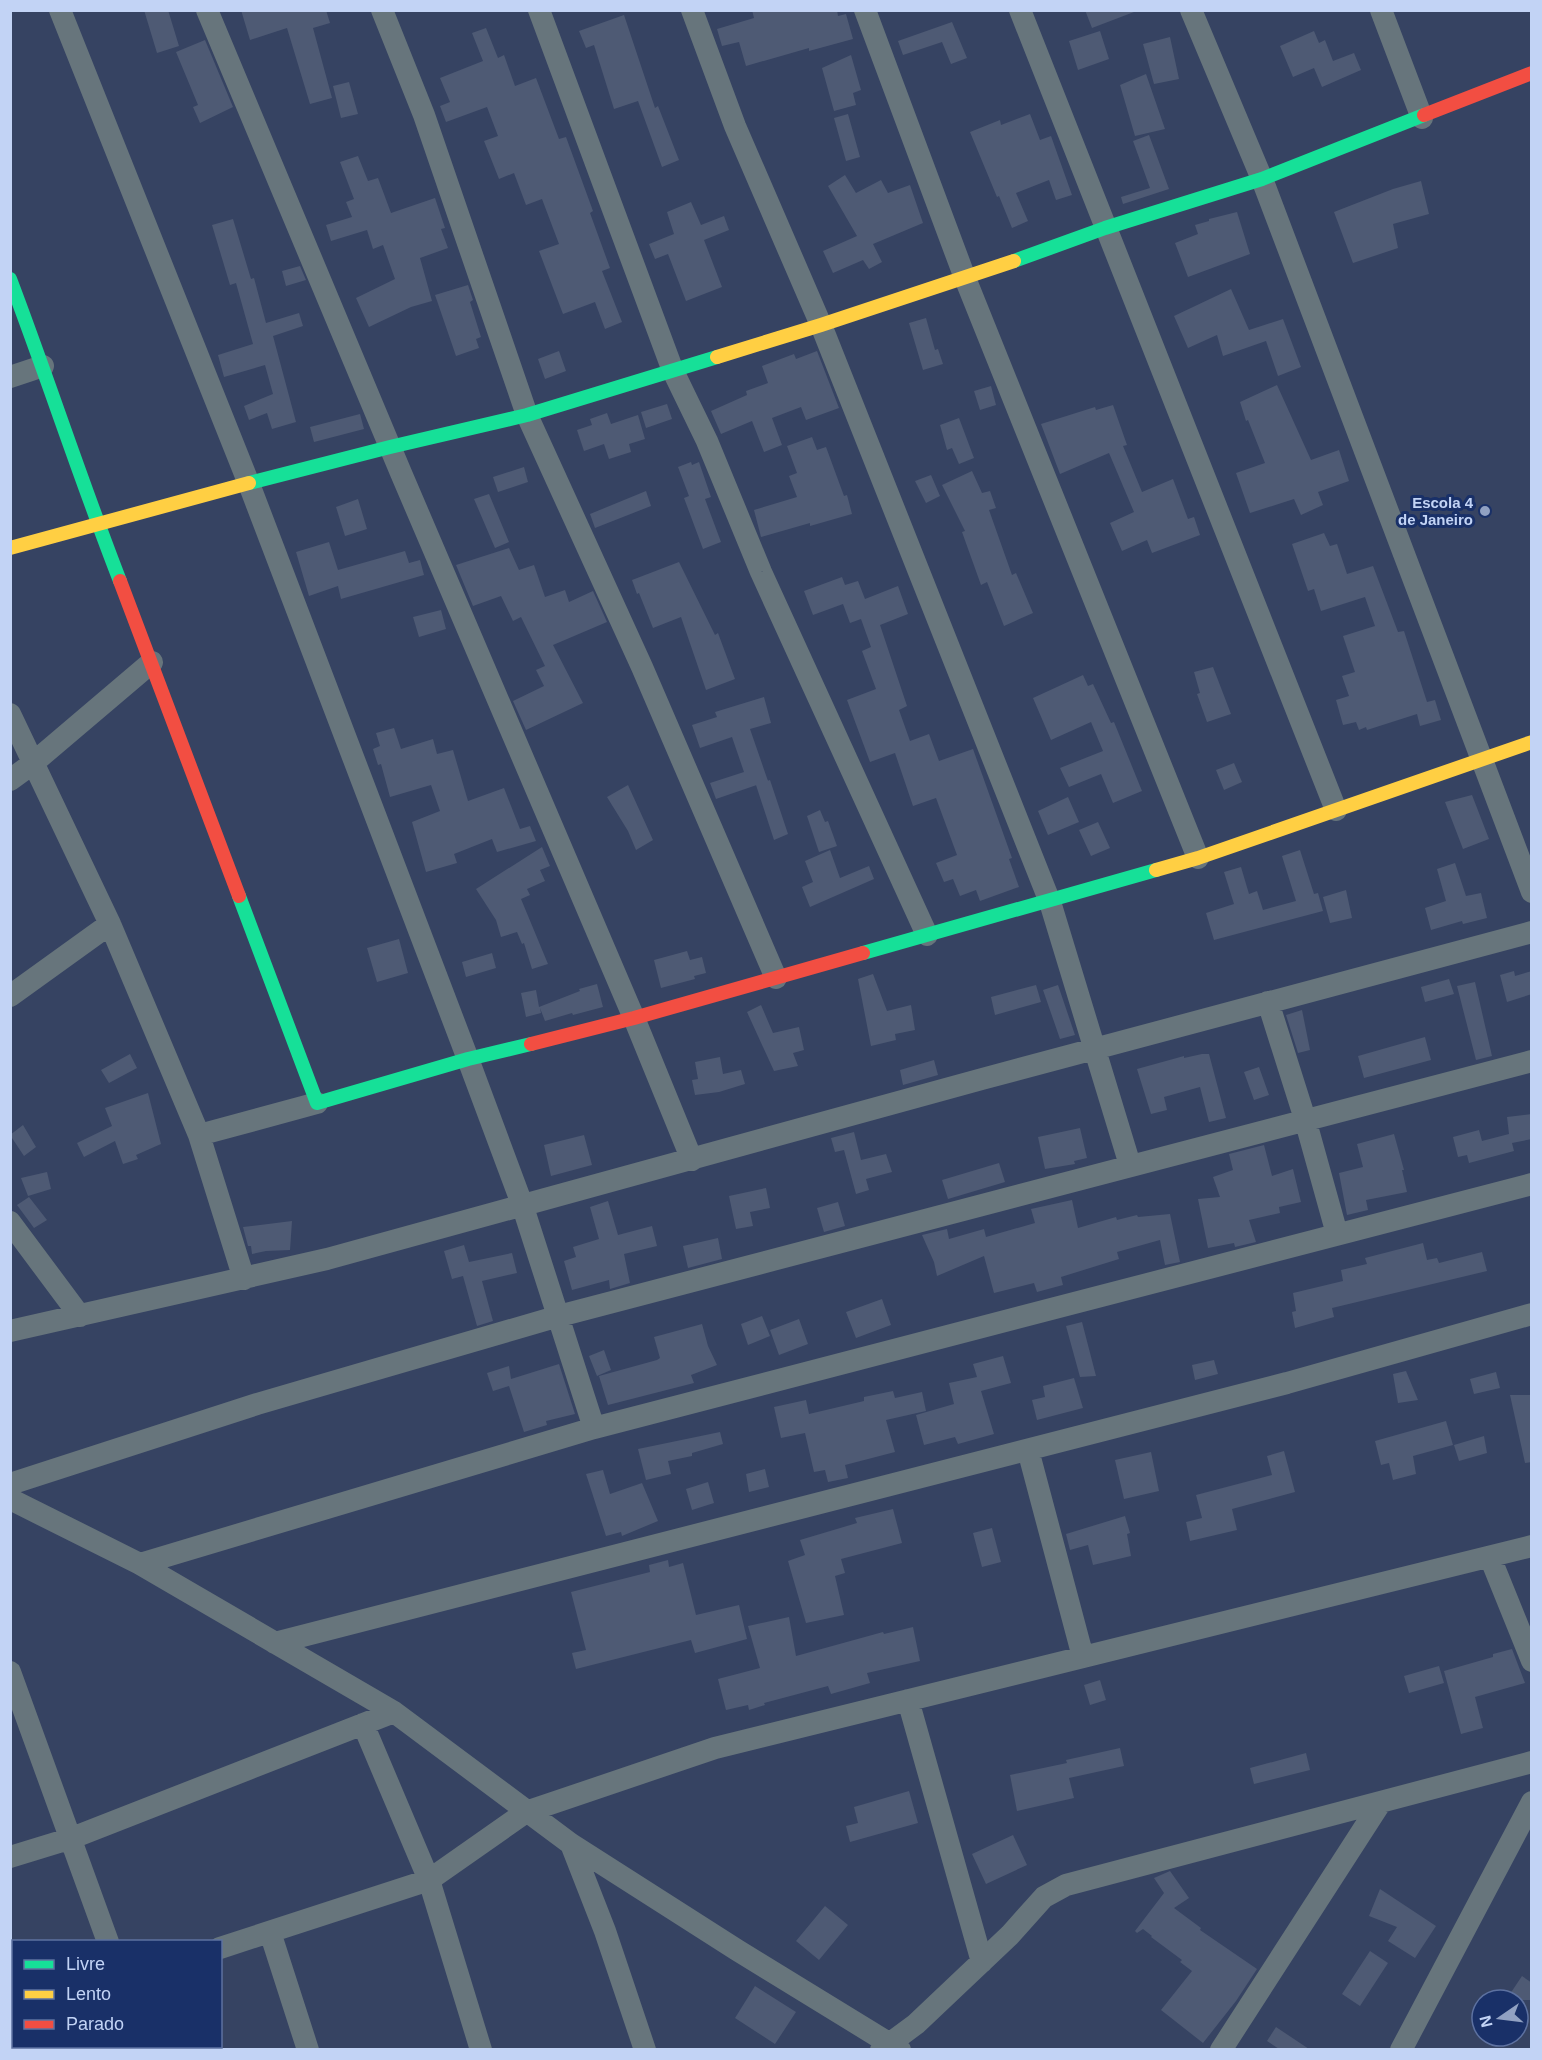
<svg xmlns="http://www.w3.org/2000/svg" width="1542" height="2060" font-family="Arial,sans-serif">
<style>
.building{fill:#4e5a74}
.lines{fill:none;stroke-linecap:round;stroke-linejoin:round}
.street{stroke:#67757c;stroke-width:22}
.fast{stroke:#16e098;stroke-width:14}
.slow{stroke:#ffcf43;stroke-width:14}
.jam{stroke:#f24e42;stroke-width:14}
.poi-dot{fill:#91a1c2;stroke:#193068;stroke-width:2}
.labels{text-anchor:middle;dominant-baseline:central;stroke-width:6;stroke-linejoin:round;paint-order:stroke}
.poi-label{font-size:15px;font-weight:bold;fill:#c2d3f5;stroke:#193068;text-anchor:end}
</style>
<rect width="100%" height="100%" fill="#364362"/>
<!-- building -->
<path class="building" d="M144,10H168L179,46L157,53Z
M241,10H326L330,23L313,28L332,98L310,104L287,28L250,40Z
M752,10H837L838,16L846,14L853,39L809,51V48L746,66L739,42L722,46L717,29L754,18Z
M1085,10H1134V12L1092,28Z
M624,15L655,108L658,106L679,160L662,167L638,101L614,109L594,45L586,48L579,31Z
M952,22L967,58L951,64L942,42L903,55L898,41Z
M486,28L498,58L504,55L515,86L536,78L559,139L566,137L593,211L590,213L610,268L602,271L622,322L605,329L595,302L563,314L539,251L559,244L542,199L526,205L514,173L499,179L484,141L498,136L487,107L446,122L440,106L450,102L440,78L483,61L472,33Z
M1100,31L1109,59L1078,70L1069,41Z
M1314,31L1319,43L1325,40L1333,61L1354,53L1361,70L1322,87L1314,68L1293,77L1280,46Z
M1170,37L1179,79L1154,84L1143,44Z
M205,40L233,107L200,123L193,107L198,105L176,52Z
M851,55L861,90L853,93L856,105L834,111L822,68Z
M1146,74L1165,129L1135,136L1120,85Z
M349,82L358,114L341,118L333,86Z
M848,114L860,157L846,161L834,118Z
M1030,114L1040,140L1051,136L1072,195L1056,200L1049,180L1016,193L1028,221L1012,228L999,196L997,197L970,132L1000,120L1001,125Z
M1149,135L1169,189L1123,204L1121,197L1150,188L1133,141Z
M358,156L368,181L378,178L391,213L435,198L445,228L441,229L448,248L420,258L432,301L411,307L369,327L356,298L395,279L383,245L373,249L367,230L331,241L326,225L352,217L346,202L354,199L340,162Z
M845,175L856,193L881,180L888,193L910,185L923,223L873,244L882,262L869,269L863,260L833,273L823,251L857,236L828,186Z
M1421,181L1429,214L1393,224L1398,248L1353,263L1334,212L1393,189Z
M691,202L701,225L724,216L729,230L704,240L722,287L686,301L668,254L655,259L649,244L674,234L667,212Z
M1237,212L1250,254L1188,277L1175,243L1198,234L1195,225L1209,221V219Z
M233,219L251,279L254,278L266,323L299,313L303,326L273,336L296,422L272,429L267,413L249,420L244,406L273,394L265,365L224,377L218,355L253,344L236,283L230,285L212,225Z
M300,266L306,280L286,286L282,271Z
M468,285L473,300L470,302L481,337L476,339L479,348L456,356L435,295Z
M1231,289L1249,330L1283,319L1301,367L1278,376L1266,341L1223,356L1217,335L1188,348L1174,316Z
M926,318L935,350L938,349L943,364L923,370L909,323Z
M559,351L566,371L545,379L538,359Z
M817,351L839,408L806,420L801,407L772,418L782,445L764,452L752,421L721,434L711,411L747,395L746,391L768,383L762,366L794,354L796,359Z
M1277,385L1311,460L1339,450L1349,481L1318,492L1323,505L1301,515L1294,499L1250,513L1236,473L1265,463L1248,420L1246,421L1240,402Z
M991,386L996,405L980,410L974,391Z
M667,404L672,419L646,428L641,412Z
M1113,405L1127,445L1123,446L1142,492L1173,479L1188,519L1194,517L1200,535L1152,553L1147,540L1122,551L1110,523L1134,512L1109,453L1060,474L1041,424L1095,407L1096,410Z
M607,413L611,424L638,415L645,439L629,444L631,452L609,459L604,444L584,451L577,430L592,425L590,419Z
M360,414L364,429L314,442L310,427Z
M959,418L974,458L959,464L952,448L947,450L940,425Z
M812,437L817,450L826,447L844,496L847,495L852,514L810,526V523L761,537L754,510L797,497L789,476L797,473L787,446Z
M691,462L692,465L699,462L711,497L705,499L721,542L703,549L684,498L689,496L678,467Z
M524,467L528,482L498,492L493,477Z
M972,471L982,493L990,491L996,508L989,510L1012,575L1016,573L1033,613L1004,626L987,582L981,585L962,532L965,531L942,485Z
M931,475L940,496L926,503L915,481Z
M646,491L651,506L595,528L590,514Z
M489,494L509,542L495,548L474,499Z
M358,499L367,529L345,536L336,507Z
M1324,533L1330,546L1337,544L1347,574L1373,566L1398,632L1404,631L1427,702L1435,700L1441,720L1420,726L1417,714L1367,730L1366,727L1359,730L1356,722L1343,725L1336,700L1349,696L1342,676L1355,672L1343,636L1375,626L1365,597L1321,611L1314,589L1308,591L1292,544Z
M329,542L338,570L405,551L409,563L420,560L424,575L341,599L338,586L309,596L296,552Z
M509,548L519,570L534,565L545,597L565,590L569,602L593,591L607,622L553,645L583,703L526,730L513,701L544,686L536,670L545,666L521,617L513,621L501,596L473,606L456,565Z
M679,562L715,635L718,633L735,679L706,690L681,617L653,628L639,593L637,594L632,580Z
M842,577L845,585L858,581L865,599L898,586L908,614L880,625L907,706L899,710L910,741L929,734L939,761L973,749L1012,858L1009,859L1019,887L980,901L976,890L960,896L953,879L944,882L936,863L957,855L936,798L913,806L895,753L870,762L847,700L876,689L862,651L871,647L861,619L850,623L843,604L813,615L804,591Z
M441,610L446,629L419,637L413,617Z
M1213,667L1231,714L1207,722L1197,694L1200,693L1194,672Z
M1083,675L1088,686L1093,684L1111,723L1114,722L1142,791L1113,803L1101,774L1069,787L1060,768L1103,751L1091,722L1051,740L1033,698Z
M764,697L771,723L750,729L768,781L716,799L710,783L744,772L732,737L700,748L692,725L717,717L715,712Z
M394,728L401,749L433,739L437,754L453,750L468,801L504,788L520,829L530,826L536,841L497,852L492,839L454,854L457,863L426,872L412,822L440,811L431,785L390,797L381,764L378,765L373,749L380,746L376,733Z
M1234,763L1242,782L1224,790L1216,770Z
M770,780L788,834L774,840L756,785Z
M628,785L653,840L636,850L628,831L607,797Z
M1472,795L1489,839L1463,849L1445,802Z
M1068,797L1079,822L1048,835L1038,811Z
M820,810L825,822L828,821L837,846L819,852L807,816Z
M1098,822L1110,848L1091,856L1079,830Z
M542,847L550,866L540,870L545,881L527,889L530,895L521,899L548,964L532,969L524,943L522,944L517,932L501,937L496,920L476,889Z
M830,850L840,878L869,866L874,879L810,907L802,887L813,882L805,861Z
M1300,850L1314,894L1318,893L1323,911L1214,940L1206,913L1234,904L1224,872L1241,867L1249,894L1257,891L1263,910L1296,901L1282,856Z
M1455,863L1466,896L1481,893L1487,918L1463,924L1462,921L1431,930L1425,908L1446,901L1437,869Z
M1346,890L1352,918L1330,923L1323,897Z
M399,939L408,973L377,982L367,948Z
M687,951L690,960L702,957L706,973L694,976L695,979L661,988L654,960Z
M492,953L496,968L466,977L462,962Z
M1514,971L1515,976L1532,971V994L1507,1002L1500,975Z
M873,974L887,1011L911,1005L915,1030L895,1034L896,1040L871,1046L858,979Z
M1449,979L1454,994L1425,1002L1421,987Z
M1475,982L1492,1056L1476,1060L1457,986Z
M597,984L603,1007L573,1015L572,1013L545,1021L540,1008L541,1013L526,1017L521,993L536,990L539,1007L580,991L579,989Z
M1036,985L1041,1002L995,1015L991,997Z
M1058,985L1075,1035L1060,1039L1043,990Z
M761,1005L773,1033L799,1027L804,1050L793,1053L798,1066L774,1071L747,1012Z
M1302,1010L1310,1050L1298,1053L1286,1015Z
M1425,1037L1431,1060L1364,1078L1358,1056Z
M130,1054L137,1068L109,1083L101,1070Z
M1202,1054H1209L1226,1118L1209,1122L1200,1087L1164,1097L1167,1110L1151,1114L1137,1069L1184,1056V1058Z
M720,1057L723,1074L741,1070L745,1084L719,1092L695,1095L692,1080L698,1079L695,1062Z
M934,1060L938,1075L903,1085L900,1070Z
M1259,1067L1269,1095L1254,1100L1244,1072Z
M148,1093L161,1144L136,1155L138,1159L123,1164L115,1141L84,1157L77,1143L112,1126L105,1108Z
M1532,1114V1139L1512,1143L1514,1151L1469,1163L1467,1155L1458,1157L1453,1137L1479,1130L1482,1141L1509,1134L1507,1117Z
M23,1125L36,1147L24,1156L10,1135Z
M1080,1128L1087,1158L1074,1161L1075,1164L1045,1169L1038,1137Z
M854,1132L861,1160L886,1154L892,1172L866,1179L869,1190L856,1194L844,1150L835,1152L831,1138Z
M1394,1134L1404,1170H1402L1407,1192L1366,1200L1368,1210L1347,1215L1339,1173L1363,1167L1357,1144Z
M584,1135L592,1165L551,1176L544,1145Z
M1264,1145L1272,1176L1293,1169L1301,1202L1279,1207L1280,1213L1249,1220L1256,1242L1235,1247L1234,1243L1208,1248L1198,1199L1220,1197L1213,1177L1233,1170L1229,1154Z
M999,1163L1005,1182L948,1199L942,1180Z
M47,1172L51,1189L28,1196L21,1178Z
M766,1188L770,1208L750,1212L753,1226L736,1229L729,1196Z
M29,1197L47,1220L34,1228L17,1205Z
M1072,1200L1078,1228L1116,1217L1117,1220L1137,1215L1138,1217L1170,1214L1180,1262L1165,1265L1160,1240L1117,1252L1119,1259L1061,1277L1063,1285L1037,1292L1034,1283L994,1293L984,1256L937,1276L934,1262L922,1235L947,1229L949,1239L984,1229L986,1237L1035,1223L1031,1209Z
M608,1201L618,1235L652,1226L657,1246L624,1254L630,1283L610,1289L609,1280L572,1290L564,1261L576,1257L573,1247L599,1239L590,1207Z
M838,1202L845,1226L824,1232L817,1208Z
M292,1221L290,1250L266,1251L252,1254L251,1246H248L243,1227Z
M718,1238L722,1259L688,1268L683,1246Z
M1423,1243L1427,1260L1437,1258L1439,1263L1482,1252L1487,1271L1332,1308L1334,1317L1295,1328L1292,1312L1296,1311L1293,1293L1343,1281L1341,1270L1367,1264L1365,1258Z
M464,1245L469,1262L512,1253L517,1273L482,1281L493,1321L477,1326L463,1276L452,1279L444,1251Z
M882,1299L891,1325L856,1338L846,1312Z
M762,1316L770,1336L748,1345L741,1324Z
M799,1319L808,1344L779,1355L770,1330Z
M1082,1322L1096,1376L1080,1377L1066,1326Z
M702,1324L708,1346L717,1365L691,1375L694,1383L608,1405L599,1376L657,1360L660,1358L654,1337Z
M604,1350L611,1370L597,1376L589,1356Z
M1003,1356L1011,1383L981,1391L994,1434L958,1444L955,1437L924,1445L916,1415L954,1404L949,1383L977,1377L973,1364Z
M1214,1360L1218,1374L1195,1380L1192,1365Z
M559,1364L575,1414L546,1421L547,1425L524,1432L509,1386L493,1391L487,1373L509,1366L511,1379Z
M1406,1371L1418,1400L1398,1403L1393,1374Z
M1496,1372L1500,1388L1474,1394L1470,1379Z
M1074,1378L1083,1408L1037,1420L1032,1400L1045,1397L1043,1386Z
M893,1391L895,1398L922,1392L926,1411L886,1420L895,1452L845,1465L848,1478L828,1482L825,1470L814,1472L805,1433L781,1438L774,1407L806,1400L809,1414L864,1401V1397Z
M1510,1395H1532V1462L1525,1463Z
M1446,1421L1453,1445L1413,1456L1416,1474L1393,1480L1389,1463L1381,1465L1375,1441Z
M720,1432L723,1444L692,1453V1456L668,1461L671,1474L646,1480L638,1449Z
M1484,1436L1487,1453L1459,1461L1454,1445Z
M1284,1451L1295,1492L1232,1509L1237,1530L1190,1541L1186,1522L1202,1518L1196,1495L1272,1475L1267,1456Z
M1151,1452L1159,1491L1124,1499L1115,1460Z
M765,1469L769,1487L749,1492L746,1474Z
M603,1470L610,1494L642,1483L658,1521L622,1536L621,1532L606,1536L586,1474Z
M708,1482L714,1503L692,1510L686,1489Z
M893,1509L902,1543L841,1559L845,1573L835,1576L844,1615L806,1623L788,1561L805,1555L800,1540L857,1523L855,1518Z
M1125,1516L1130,1533L1127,1534L1131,1556L1093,1565L1088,1545L1070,1550L1066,1534Z
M992,1528L1001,1562L982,1567L973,1533Z
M668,1560L669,1567L683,1563L696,1615L739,1605L747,1639L695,1653L691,1640L576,1669L572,1653L586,1650L571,1592L650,1572L649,1565Z
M789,1617L796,1656L883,1632L884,1634L913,1627L920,1661L867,1673L870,1683L831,1694L828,1686L764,1703L765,1705L749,1710L748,1705L726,1710L718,1679L760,1668L748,1626Z
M1512,1649L1525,1683L1475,1697L1483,1728L1461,1734L1444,1671L1493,1657V1654Z
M1439,1666L1444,1683L1409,1693L1404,1676Z
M1100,1680L1106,1700L1090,1705L1084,1685Z
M1120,1748L1124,1766L1069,1778L1074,1798L1017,1811L1010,1775L1067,1763L1066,1760Z
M1306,1753L1310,1770L1254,1784L1250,1768Z
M909,1791L918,1823L850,1842L846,1826L858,1823L854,1807Z
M1013,1835L1027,1865L986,1884L972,1854Z
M1170,1871L1189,1898L1174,1908L1201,1928L1200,1930L1257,1969L1236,2001L1203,2043L1161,2010L1192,1971L1180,1962L1182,1960L1151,1937L1152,1936L1143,1929L1137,1933L1135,1931L1164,1893L1154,1878Z
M1380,1889L1436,1926L1415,1958L1388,1941L1397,1927L1369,1916Z
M825,1906L848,1925L819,1960L796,1941Z
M1370,1951L1388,1963L1360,2006L1342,1994Z
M1522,1976L1532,1983V2000H1506Z
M755,1986L796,2012L775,2044L735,2018Z
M1276,2027L1309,2049H1279L1267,2041Z"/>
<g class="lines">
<!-- street -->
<path class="street" d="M60,10L249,484L468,1059L522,1204L594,1428
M207,10L401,473L634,1018L692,1160
M382,10L424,115L527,415L642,667L776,978
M539,10L673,371L707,441L761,572L927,935
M692,10L735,126L821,325L1050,902L1130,1165
M865,10L965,278L1198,858
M1020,10L1336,810
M1191,10L1262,179L1532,892
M1381,10L1422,118
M10,377L43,366
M10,714L110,924L199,1135L244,1279
M10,780L32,764L152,662
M10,996L110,924
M1268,1002L1305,1119L1337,1234
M199,1135L317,1103
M10,1222L80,1316
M10,1331L327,1259L982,1079L1532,932
M1028,1450L1083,1657
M10,1484L257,1404L559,1316L1532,1061
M10,1499L140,1564L394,1712L571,1844L737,1950L900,2050
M1490,1557L1532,1661
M140,1564L594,1428L1532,1184
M275,1643L1287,1383L1532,1314
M10,1672L108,1942
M908,1700L982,1962
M363,1724L429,1880L481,2050
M571,1844L605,1931L645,2050
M10,1857L72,1838L394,1712
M270,1932L308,2050
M220,1948L429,1880L526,1812L715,1748L1532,1546
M10,2016L14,2015
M141,2046L142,2050
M881,2050L916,2024L1010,1935L1044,1897L1066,1885L1532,1762
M1221,2050L1381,1802
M1401,2050L1532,1802"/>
<!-- fast -->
<path class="fast" d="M1014,261L1105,228L1262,179L1424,115
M10,279C48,379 81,481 120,581
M249,483L390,447L527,415L717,357
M239,896L317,1103L468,1059L531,1044
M863,953L1156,870"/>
<!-- slow -->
<path class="slow" d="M717,357L821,325L1014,261
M10,548L249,483
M1156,870L1198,858L1532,742"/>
<!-- jam -->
<path class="jam" d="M1424,115L1532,73
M120,581L239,896
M531,1044L634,1018L863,953"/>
</g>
<!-- markers -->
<circle class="poi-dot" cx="1485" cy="511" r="6"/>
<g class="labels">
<!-- poi labels -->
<g class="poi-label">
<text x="1473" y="502">Escola 4<tspan x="1473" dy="17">de Janeiro</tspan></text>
</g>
</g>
<!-- border -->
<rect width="1542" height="2060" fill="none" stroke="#c2d3f5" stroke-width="24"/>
<!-- legend -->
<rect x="12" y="1940" width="210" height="108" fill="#193068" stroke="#5d71a0" stroke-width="1.5"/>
<rect x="24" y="1960" width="30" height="9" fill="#16e098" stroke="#5d71a0" stroke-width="1.5"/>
<text x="66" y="1970" font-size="18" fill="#c2d3f5">Livre</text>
<rect x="24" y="1990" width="30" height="9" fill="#ffcf43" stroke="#5d71a0" stroke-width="1.5"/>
<text x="66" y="2000" font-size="18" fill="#c2d3f5">Lento</text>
<rect x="24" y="2020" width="30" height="9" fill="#f24e42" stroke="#5d71a0" stroke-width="1.5"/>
<text x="66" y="2030" font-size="18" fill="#c2d3f5">Parado</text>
<!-- north arrow -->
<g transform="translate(1500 2018) rotate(256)"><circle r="28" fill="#193068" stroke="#5d71a0" stroke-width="1.5"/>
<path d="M0-4.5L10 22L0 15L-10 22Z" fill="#91a1c2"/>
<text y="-9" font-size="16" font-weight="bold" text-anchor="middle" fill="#c2d3f5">N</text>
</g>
</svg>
